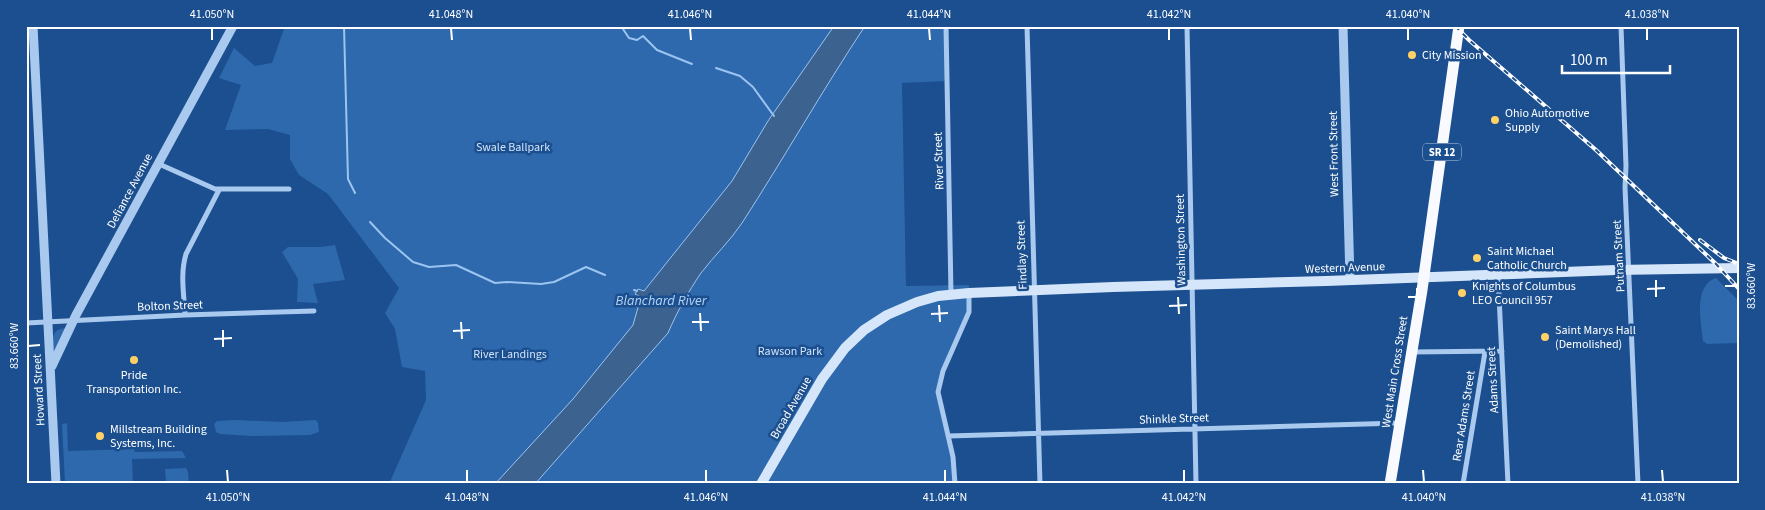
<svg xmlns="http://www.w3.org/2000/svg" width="1765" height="510" font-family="'Source Sans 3',sans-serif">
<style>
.green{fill:#2e69ad}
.water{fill:#3c6290;stroke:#9cc4f0}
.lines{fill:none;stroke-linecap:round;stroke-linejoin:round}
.stream{stroke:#9cc4f0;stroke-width:2}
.minor{stroke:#a9c9ee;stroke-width:5}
.tertiary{stroke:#a9c9ee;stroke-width:9}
.secondary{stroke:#d6e6fa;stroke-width:10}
.trunk{stroke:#f8faff;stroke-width:11}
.rail-casing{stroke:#fff;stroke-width:4}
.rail{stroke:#1b4f8f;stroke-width:2;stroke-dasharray:5.5;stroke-linecap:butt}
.ticks{fill:none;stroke:#fff;stroke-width:2}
.poi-dot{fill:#ffd166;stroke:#1b4f8f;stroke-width:2}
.labels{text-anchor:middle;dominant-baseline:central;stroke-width:5;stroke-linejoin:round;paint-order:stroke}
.shield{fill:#1b4f8f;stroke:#bbcadd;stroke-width:1}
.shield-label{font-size:11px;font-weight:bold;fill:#fff}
.poi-label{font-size:12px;fill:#fff;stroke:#1b4f8f;text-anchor:start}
.park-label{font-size:12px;fill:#cfe3fa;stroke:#1b4f8f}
.street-label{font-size:12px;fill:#fff;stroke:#1b4f8f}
.water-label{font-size:14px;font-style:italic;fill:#b5d3f5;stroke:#1b4f8f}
.neatline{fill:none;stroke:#fff;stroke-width:2}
.ticks-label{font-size:12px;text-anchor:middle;fill:#fff}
</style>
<rect width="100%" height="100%" fill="#1b4f8f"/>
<!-- green -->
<path class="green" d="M285,26H947V81L902,83L906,286L969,285V307L938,386L953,457L955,484H389L426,400L425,371L402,367L395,329L385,313L399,288L328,194L299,175L290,159V135L268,129L225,130L241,85L219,78L234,48L255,66L272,63Z
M335,245L345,280L313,284L318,303L297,302L298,279L282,252L288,247H320Z
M1716,278L1739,301V343L1707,344L1703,341C1701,322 1693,286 1716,278Z
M68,328L54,352C53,339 50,328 68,328Z
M235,420L282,422L316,420L318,423L319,432L310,435L252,436L220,434L216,432L214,424L217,421Z
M67,423L68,451L134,449L135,452L182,451L186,458L132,459L133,484H65L62,424Z
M186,468L188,472L189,484H166L165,469Z"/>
<!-- water -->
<path class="water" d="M834,26H865C822,91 784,158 742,223C730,241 714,256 701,273C688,292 677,312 668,333L535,484H495L573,399L633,325L641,297L635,294L638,289L644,291L732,181L768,121Z"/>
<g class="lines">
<!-- stream -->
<path class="stream" d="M344,26L348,179L355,193
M621,26L629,38L637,40L643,36L657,50L692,64
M716,68L740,76L753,87L774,116
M370,222L385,238L413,262L429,267L456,265L495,283L507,282L541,284L554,282L586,267L605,275
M634,290L637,291"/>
<!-- minor -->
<path class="minor" d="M946,26L951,294
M1027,26L1040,484
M1187,26L1196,484
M1621,26L1626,166L1625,187L1638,484
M159,164L215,189H289
M1498,275L1508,484
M185,315C184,294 180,274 186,254L219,190
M26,323L185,315L314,311
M1412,352L1502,351
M948,436L1400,423
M955,484L953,457L938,392L943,371L969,312V293
M1463,484L1485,352"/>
<!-- tertiary -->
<path class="tertiary" d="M33,26L56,484
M1343,26L1350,280
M52,366L76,315L233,26"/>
<!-- secondary -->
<path class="secondary" d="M761,484L822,379L845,348L864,330L887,315L917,302L938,296L969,293L1113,287L1326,281L1616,270L1739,268"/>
<!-- trunk -->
<path class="trunk" d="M1390,484L1422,290L1459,26"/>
<defs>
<path id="rail" d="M1455,26L1469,40L1596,150L1716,264L1739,289
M1700,240L1724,258L1739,264"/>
</defs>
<!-- rail casing -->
<use href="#rail" class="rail-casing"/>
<!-- rail -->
<use href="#rail" class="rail"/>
</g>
<!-- ticks -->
<path class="ticks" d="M212,28V40M451,28L452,40M690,28L691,40M929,28L930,40M1169,28V40M1408,28V40M1647,28V40M1656,280V297M1725,286H1738M1417,288V306M1647,289L1665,288M1178,297L1179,314M1408,297H1426M939,305L940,322M1169,306L1187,305M700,313L701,331M931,314L948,313M461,322L462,339M692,322H709M223,330V347M453,331L470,330M214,339L232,338M28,346L40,345M227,470L228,482M467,470V482M706,470V482M945,470V482M1184,470V482M1423,470L1424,482M1662,470L1663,482"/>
<!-- markers -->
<g class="poi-dot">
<circle cx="1412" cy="55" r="5"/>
<circle cx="1495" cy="120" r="5"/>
<circle cx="1477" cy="258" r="5"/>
<circle cx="1462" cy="293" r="5"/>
<circle cx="1545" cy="337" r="5"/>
<circle cx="134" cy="360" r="5"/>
<circle cx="100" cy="436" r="5"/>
</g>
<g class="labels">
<!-- shield labels -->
<rect class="shield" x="1423" y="143.5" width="38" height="17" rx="4"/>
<g class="shield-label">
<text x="1442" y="152">SR 12</text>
</g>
<!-- poi labels -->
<g class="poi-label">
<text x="1422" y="55">City Mission</text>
<text x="1505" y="113">Ohio Automotive<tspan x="1505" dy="14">Supply</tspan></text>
<text x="1487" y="251">Saint Michael<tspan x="1487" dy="14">Catholic Church</tspan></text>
<text x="1472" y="286">Knights of Columbus<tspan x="1472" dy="14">LEO Council 957</tspan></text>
<text x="1555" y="330">Saint Marys Hall<tspan x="1555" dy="14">(Demolished)</tspan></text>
<text x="134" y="375" text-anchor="middle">Pride<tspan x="134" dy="14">Transportation Inc.</tspan></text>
<text x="110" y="429">Millstream Building<tspan x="110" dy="14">Systems, Inc.</tspan></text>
</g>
<!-- park labels -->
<g class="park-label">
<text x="513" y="147">Swale Ballpark</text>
<text x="790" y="351">Rawson Park</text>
<text x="510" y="354">River Landings</text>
</g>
<!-- street labels -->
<g class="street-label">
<text transform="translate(1334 154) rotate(-91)">West Front Street</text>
<text transform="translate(939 161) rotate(-92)">River Street</text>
<text transform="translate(130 191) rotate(-62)">Defiance Avenue</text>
<text transform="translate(1181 240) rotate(-91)">Washington Street</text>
<text transform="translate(1022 255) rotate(-92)">Findlay Street</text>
<text transform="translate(1619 256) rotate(-93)">Putnam Street</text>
<text transform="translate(1345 268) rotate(-2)">Western Avenue</text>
<text transform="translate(170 306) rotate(-2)">Bolton Street</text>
<text transform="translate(1395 372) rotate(-81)">West Main Cross Street</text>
<text transform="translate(1493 380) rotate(-93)">Adams Street</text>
<text transform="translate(39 390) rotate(-93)">Howard Street</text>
<text transform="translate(791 408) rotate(-60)">Broad Avenue</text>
<text transform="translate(1464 416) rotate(-81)">Rear Adams Street</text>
<text transform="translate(1174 419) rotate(-2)">Shinkle Street</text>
</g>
<!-- water labels -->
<g class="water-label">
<text x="661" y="301">Blanchard River</text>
</g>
</g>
<!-- border -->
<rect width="1765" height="510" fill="none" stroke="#1b4f8f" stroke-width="55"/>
<!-- scale -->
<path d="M1562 65v8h108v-8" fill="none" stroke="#ffffff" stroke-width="2.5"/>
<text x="1570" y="65" font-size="15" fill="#ffffff" stroke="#1b4f8f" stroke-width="4" paint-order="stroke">100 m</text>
<rect x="28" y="28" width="1710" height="454" class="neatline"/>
<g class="ticks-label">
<text x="212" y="18">41.050°N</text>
<text x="451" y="18">41.048°N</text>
<text x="690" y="18">41.046°N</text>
<text x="929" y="18">41.044°N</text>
<text x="1169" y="18">41.042°N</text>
<text x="1408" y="18">41.040°N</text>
<text x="1647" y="18">41.038°N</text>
<text transform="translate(1751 286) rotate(-90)" y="4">83.660°W</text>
<text transform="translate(14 346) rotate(-90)" y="4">83.660°W</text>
<text x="228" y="501">41.050°N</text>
<text x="467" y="501">41.048°N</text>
<text x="706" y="501">41.046°N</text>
<text x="945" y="501">41.044°N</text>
<text x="1184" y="501">41.042°N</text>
<text x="1424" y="501">41.040°N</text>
<text x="1663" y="501">41.038°N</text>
</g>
</svg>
